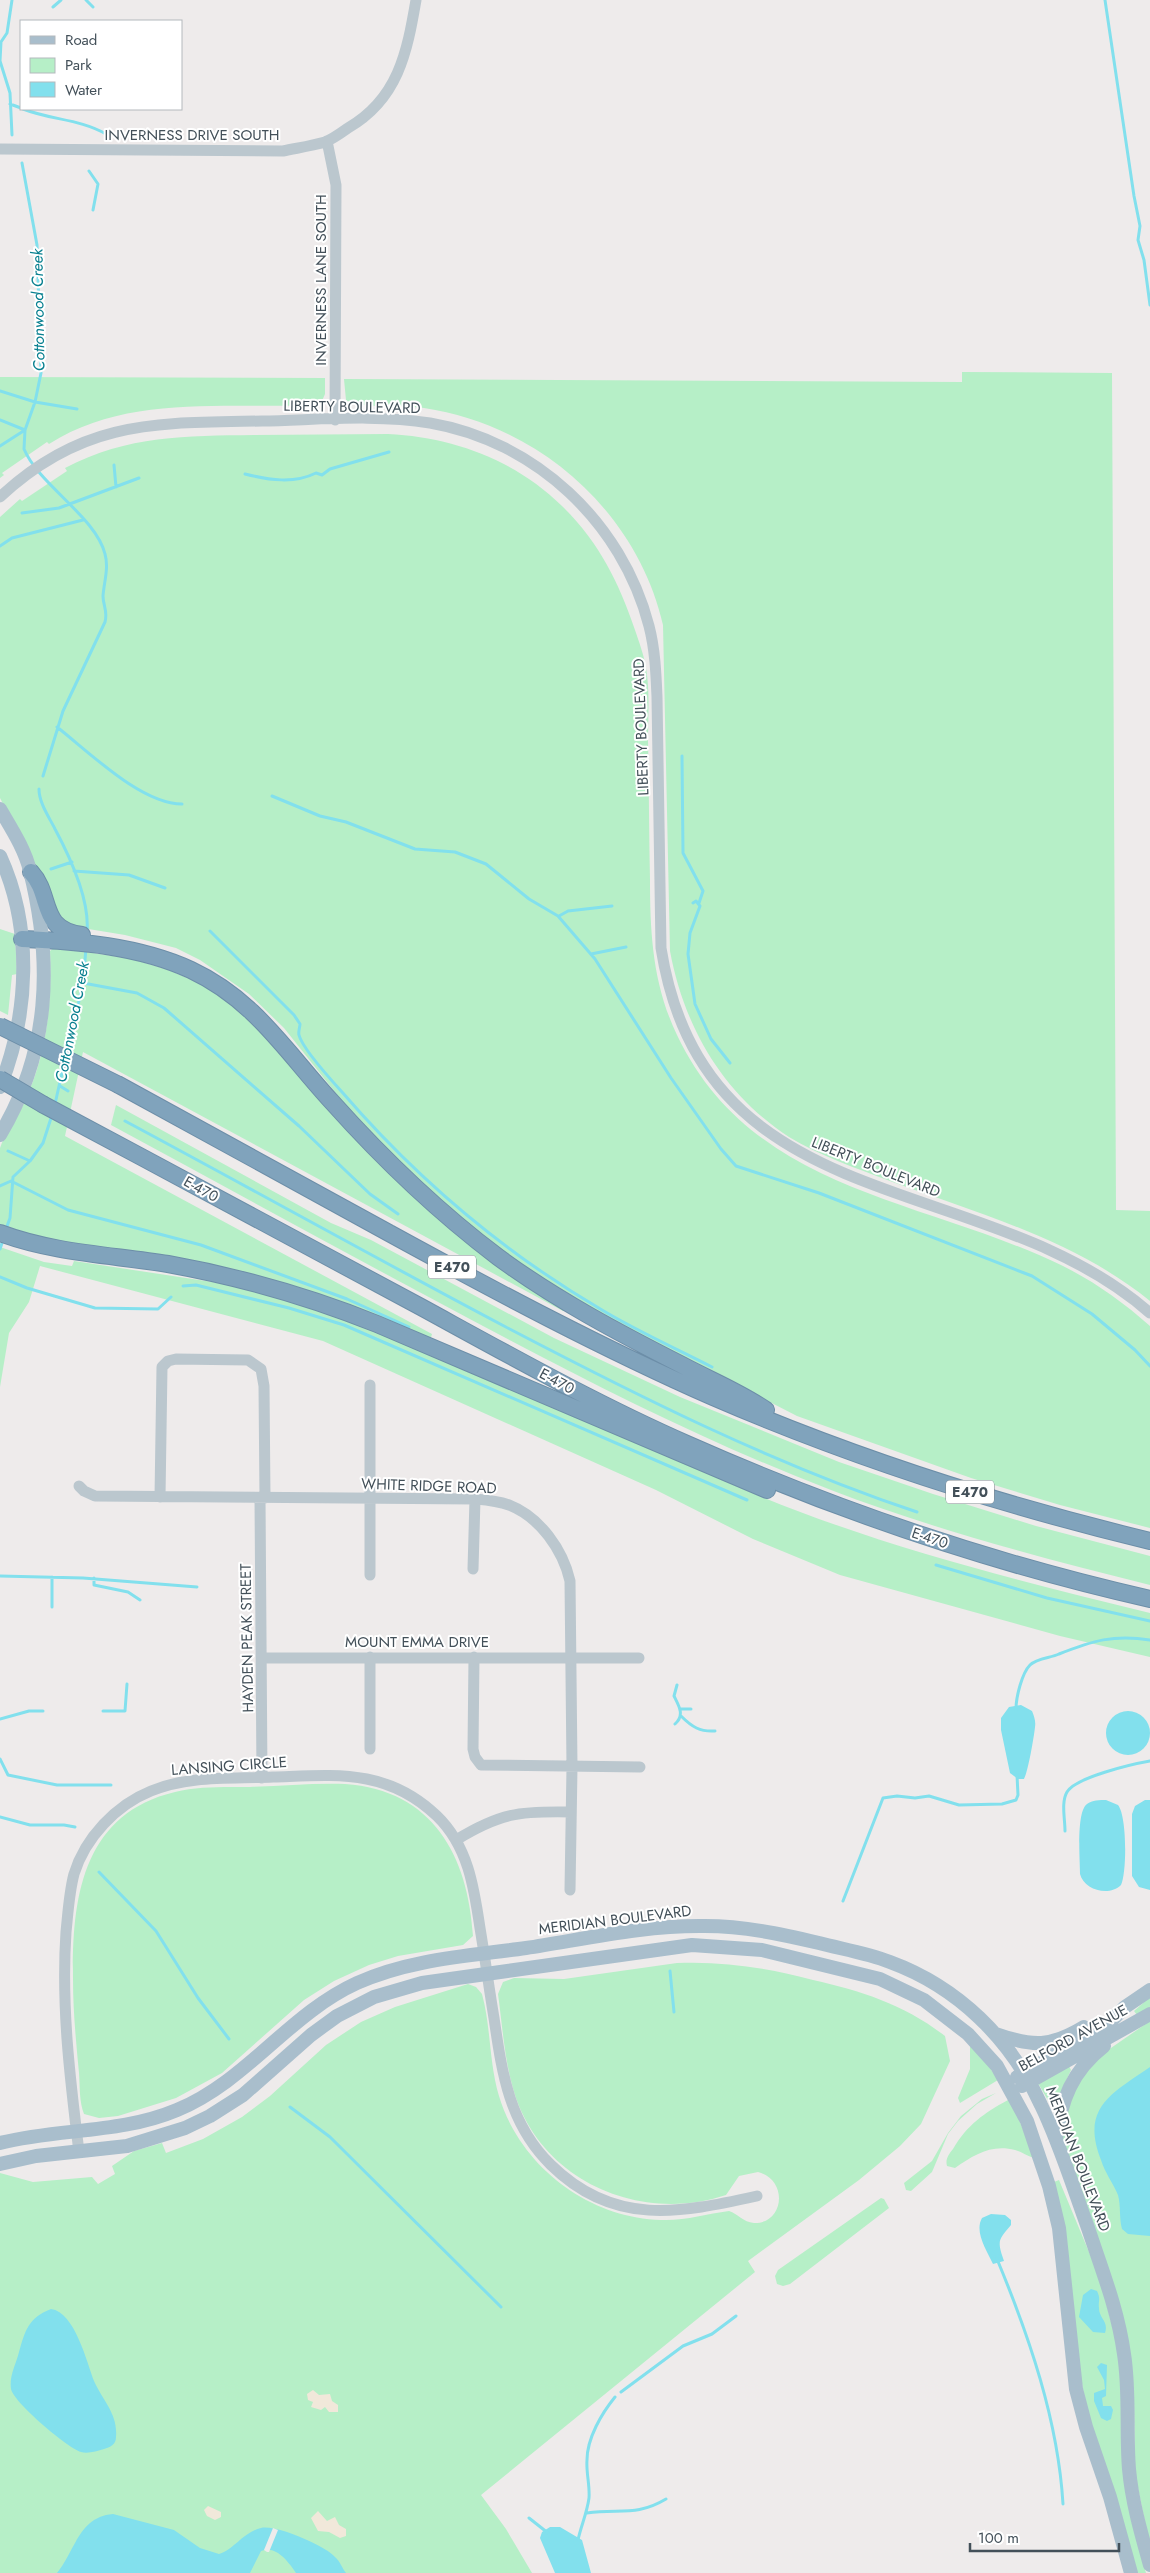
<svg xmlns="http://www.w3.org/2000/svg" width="1150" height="2573" font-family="Jost,sans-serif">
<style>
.green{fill:#b6efc7}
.sand{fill:#f1e8da}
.water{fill:#82e0ed}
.pier{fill:#eeebeb}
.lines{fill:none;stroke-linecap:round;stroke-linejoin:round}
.stream{stroke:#82e0ed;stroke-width:3}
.highway-casing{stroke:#6c8ea8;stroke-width:18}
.minor{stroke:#bbc7ce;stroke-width:11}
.major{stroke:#a9becc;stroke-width:14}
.highway{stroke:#80a3bc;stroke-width:16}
.highway-bridge-casing{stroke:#6c8ea8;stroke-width:18;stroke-linecap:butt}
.highway-bridge{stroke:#80a3bc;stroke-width:16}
.labels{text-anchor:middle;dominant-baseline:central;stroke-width:4;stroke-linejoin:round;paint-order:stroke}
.shield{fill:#fff;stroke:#7b848b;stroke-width:1}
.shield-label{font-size:14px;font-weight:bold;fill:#435059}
.street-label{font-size:15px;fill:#435059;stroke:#fff}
.water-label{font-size:16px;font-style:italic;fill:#098090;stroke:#fff}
</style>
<rect width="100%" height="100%" fill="#eeebeb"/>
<!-- green -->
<path class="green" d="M962,372L1112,373L1116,1210L1150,1211V1301C1075,1240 980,1214 890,1181C856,1168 820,1156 789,1137C723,1094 684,1027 670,951L663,625C637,511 538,425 424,408C407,405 357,409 346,400L344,379L962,382Z
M0,377L325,378V394L322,401L314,405C224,409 128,394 49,444L47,442L2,473L4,475L0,478Z
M388,434C453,437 515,460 562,506C598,541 619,582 635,630C639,642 644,655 646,668C650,691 648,717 648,741C649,787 649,833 650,880C650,934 653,985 677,1035C752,1193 923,1198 1063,1266C1095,1282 1123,1302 1150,1326V1528L1060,1505L971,1478L797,1416L588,1308L553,1287L458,1218L362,1126L284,1028L249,994L200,960L176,948L125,935L64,925L0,798V517L20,499L22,501L67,471L65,468C128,435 186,436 254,435C299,435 344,434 388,434Z
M0,929L15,934L17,974L12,975L8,1015L0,1011Z
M61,948L132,959L169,970L203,985L247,1015L314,1093L567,1309L563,1311L83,1052L65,1136L432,1334L430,1341L358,1311L37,1238L0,1225C0,1208 0,1162 0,1148C4,1135 19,1115 25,1101C47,1053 52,1003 50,951L53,948Z
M116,1105L331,1223L371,1240L554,1338L680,1397L839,1462L933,1494L1036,1526L1150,1556V1585C1043,1558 935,1530 831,1490C695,1438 567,1371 438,1302C329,1244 220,1184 111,1125Z
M0,1247L44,1262L72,1266L74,1261L219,1283L257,1291L332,1314L682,1461C830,1534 991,1574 1150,1613V1657L1060,1636L840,1575L753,1539L656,1490L323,1341L40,1266L29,1302L9,1333L0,1387Z
M345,1784C433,1790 468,1856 473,1936L463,1945L398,1956L369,1965L334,1981L304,2000L222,2073L176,2098L118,2116L99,2118L84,2114C79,2102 80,2086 79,2073C76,2042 73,2010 73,1979C72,1899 82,1814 175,1792C199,1786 225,1787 250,1787C282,1786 313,1783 345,1784Z
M677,1963C724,1961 768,1968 813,1980C862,1991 905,2005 945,2036L950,2061L921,2124L900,2146L859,2180L748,2261L755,2272L481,2495L506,2529L532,2573H0V2173L33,2182L92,2177L98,2184L115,2174L112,2166L134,2151L162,2143L166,2153L203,2139L242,2117L270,2096L326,2045L361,2022L395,2007L468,1984L476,1987L482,1994C491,2027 489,2063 499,2096C520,2166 588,2218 661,2220C685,2221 706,2214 729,2211C738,2214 743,2222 754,2223C784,2224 789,2180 758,2172L739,2176L726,2195C645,2222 552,2186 519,2106C505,2071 503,2030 498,1994L503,1982L514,1978L564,1979Z
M1150,1997V2007L1137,2015L1134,2011Z
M1150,2021V2547L1135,2473L1134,2400L1062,2138L1067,2101L1095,2059Z
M970,2046L986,2062L998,2080L960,2103L958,2098L970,2069Z
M1069,2066L1071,2070L1053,2109L1038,2083Z
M996,2093L977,2104L958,2121L948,2134L932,2172L911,2191L906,2190L904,2183L932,2161L948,2133L961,2116L982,2099Z
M1008,2100L1013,2104L1034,2158C1027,2156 1022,2152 1015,2150C991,2144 974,2155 955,2168L947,2166C945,2159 949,2154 953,2149C967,2125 984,2113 1008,2100Z
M1059,2180L1099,2276L1118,2348L1131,2519L1146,2573H1137L1086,2406L1076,2350L1067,2242L1054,2182Z
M881,2198L884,2199L889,2208L790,2284L783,2286L777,2284L775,2276L778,2270Z"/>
<!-- sand -->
<path class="sand" d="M313,2390L319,2395L330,2394L332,2401L338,2405V2412H329L325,2407L321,2410L311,2407L313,2402L308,2400L307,2394Z
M208,2506L221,2512V2517L215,2520L207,2516L204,2510Z
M318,2511L327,2521L335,2517L339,2525L346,2529V2536L340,2538L329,2532L318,2531L311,2518Z"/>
<!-- water -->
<path class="water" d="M1021,1705L1032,1711C1034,1716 1036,1721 1035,1727C1034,1737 1028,1772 1024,1779H1018L1010,1773L1001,1730V1718L1009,1707Z
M1106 1733a22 22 0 1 1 44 0a22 22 0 1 1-44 0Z
M1106,1800L1118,1805C1127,1816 1127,1872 1121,1885C1109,1897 1084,1890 1080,1874C1080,1860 1076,1812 1087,1804C1092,1800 1100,1800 1106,1800Z
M1145,1800H1150V1890L1139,1887L1132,1876V1814L1135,1806Z
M1150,2067V2236L1128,2234L1122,2229C1119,2218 1121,2206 1118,2195C1113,2183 1105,2173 1101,2160C1080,2107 1113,2093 1150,2067Z
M991,2214L1005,2215L1011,2220V2225C998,2240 997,2241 1004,2261L993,2264C987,2251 974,2232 982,2218Z
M1091,2289L1097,2291C1101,2299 1098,2301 1099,2308C1099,2319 1109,2321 1105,2333L1093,2332L1079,2317L1083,2295Z
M51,2309C75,2312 87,2363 94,2381C103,2401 118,2414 116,2437C116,2445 110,2447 104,2449C97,2451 88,2454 81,2452C68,2448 14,2403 11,2389C9,2376 16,2364 19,2352C25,2331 28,2318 51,2309Z
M1101,2363L1107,2365L1106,2396L1102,2398L1103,2406H1111L1113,2410L1111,2419L1107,2421L1101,2418L1094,2401V2393L1105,2389L1104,2380L1097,2367Z
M113,2514L174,2530L200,2548L219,2554C233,2550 244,2532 261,2528C275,2524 326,2546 335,2557C340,2561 342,2568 346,2573H296C288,2561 276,2545 261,2551L250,2573H57C76,2549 79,2517 113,2514Z
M550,2527H560L582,2540L591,2573H555L540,2538L542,2532Z"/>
<!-- pier -->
<path class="pier" d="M273,2528L278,2530L269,2552H267L264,2550Z"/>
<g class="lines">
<!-- stream -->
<path class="stream" d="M86,0L93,7
M1105,0L1134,196L1140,226L1138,240L1144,260L1150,305
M53,7L61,0
M10,104L21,108
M23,109C51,120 80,119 106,134
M12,135L10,93L0,61L1,42L7,33L12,0
M22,163L37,245L41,373L35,402L25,430L24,449C39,485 96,517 105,554C109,568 104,582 103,596C103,606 108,611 105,622L63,711L43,776
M89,171L98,184L93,210
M0,391L35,402L77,409
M0,420L25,430
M0,446L25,430
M114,465L116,487
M245,474C269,480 294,484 316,473L322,475L330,469L389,452
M22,513L59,508L139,478
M0,546L12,538L83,520
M57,727C89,752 141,804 182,804
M682,756L683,853L703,891L699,903
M39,789C39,803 49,817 55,829C70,857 90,899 87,932
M272,796L320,816L346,822L415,849L455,852L486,864L529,899L558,916L595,959L671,1078L721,1149L736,1166L819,1193L1032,1276L1092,1314L1135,1350L1150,1366
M51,869L72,862
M74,871L129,875L165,888
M693,903L696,901L700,906L690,933L688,954L695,1004L711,1039L730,1063
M559,916L568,911L612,906
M210,931L294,1015L300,1024C300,1027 298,1032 299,1035C302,1048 332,1081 342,1092C417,1179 503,1252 602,1310C637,1331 675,1348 712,1367
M591,954L626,947
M83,983L137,993L164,1008L299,1126L370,1194L398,1214
M67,1053L83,983L86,948
M60,1086L68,1091
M55,1104L64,1064
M125,1121C252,1189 377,1259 504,1326C638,1396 773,1464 917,1512
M8,1151L30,1161
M0,1186L11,1181L68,1210L201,1245L347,1299L409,1327
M6,1229L10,1218L13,1177L30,1161L43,1143L52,1115
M0,1249L3,1240
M0,1277L27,1288L95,1308L158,1309L171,1297
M183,1286L196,1285L289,1308L344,1325L747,1500
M936,1565L1047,1598L1150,1621
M0,1576L83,1578L197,1587
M52,1577V1607
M94,1578V1585L128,1592L140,1600
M681,1709H691
M1016,1709C1016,1697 1022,1673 1030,1665C1037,1658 1051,1658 1059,1654C1092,1641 1114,1634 1150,1640
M103,1711H125L127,1684
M681,1716C692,1727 700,1732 715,1731
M0,1719L29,1711H43
M675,1724C685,1715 679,1706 674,1696L677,1685
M0,1759L8,1775L57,1785H111
M0,1817L30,1825H64L75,1827
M1065,1831C1065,1819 1061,1802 1067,1792C1076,1777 1133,1764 1150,1761
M99,1872L156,1931L198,1998L229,2039
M843,1901L883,1798L897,1796L915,1798L929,1796L959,1805L1002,1804L1016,1800L1018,1795L1017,1775
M670,1971L674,2012
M290,2107L330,2137L501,2307
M997,2259C1029,2336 1058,2420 1063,2504
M621,2392L683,2346L712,2334L736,2316
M587,2513C619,2508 636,2517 666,2499
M529,2518L548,2533
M578,2540C581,2526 587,2513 589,2498C590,2485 586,2473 587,2460C587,2438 602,2413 615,2397"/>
<defs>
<path id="highway" d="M31,872C53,896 38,929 82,935
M22,939C78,941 139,946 191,970C255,1000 286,1052 332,1102C383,1159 437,1211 498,1257C555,1299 619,1333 682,1365C710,1380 740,1392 766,1410
M119,1085C209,1135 299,1184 389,1233C495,1291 602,1348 713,1397C854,1458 1001,1505 1150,1541
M44,1105C170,1172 296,1240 421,1307C509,1355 596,1404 687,1444C836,1510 991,1563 1150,1599
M0,1233C53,1253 112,1255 168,1264C240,1277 310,1297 377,1324L767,1490"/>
</defs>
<!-- highway casing -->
<use href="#highway" class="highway-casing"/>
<!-- minor -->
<path class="minor" d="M327,141L336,185L335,420
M0,149L283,151C297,148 311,146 325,142C333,139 341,133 348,128C398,99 407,53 416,0
M0,497C83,419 157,423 262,421C317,420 375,414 430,423C535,441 622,522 649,626C655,649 656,673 657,697L661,948C705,1225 984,1167 1150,1313
M370,1385V1575
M79,1486L84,1491L95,1496L475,1499C486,1500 498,1501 509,1505C540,1517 563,1550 570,1581L572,1767L570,1890
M160,1497L162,1367L168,1361L176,1359L248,1360L261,1369L264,1386L265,1498
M260,1498L262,1778
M473,1569L475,1499
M474,1657L473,1749L475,1757L481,1765L640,1767
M263,1658H639
M370,1749V1657
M456,1840C500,1813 519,1811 570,1812
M79,2152C70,2079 61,2005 66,1932C68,1913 69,1893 74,1874C85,1838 116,1805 151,1791C189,1775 232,1779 273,1777C335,1775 387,1768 437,1816C468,1846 474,1887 480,1928C485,1958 489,1988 494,2018C502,2073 509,2124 551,2165C614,2227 680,2213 757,2196"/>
<!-- major -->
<path class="major" d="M0,809C11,828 25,849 30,871C53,963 50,1051 0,1135
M0,856C33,928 29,1014 0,1087
M996,2034C1033,2047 1051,2047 1084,2027
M1017,2077L1108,2024L1125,2007L1150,1990
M1022,2086L1150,2014
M1056,2139C1061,2100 1072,2071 1104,2046
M0,2143C59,2128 120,2134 177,2110C247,2081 289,2014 357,1983C410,1959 469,1956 526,1948C585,1939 645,1925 705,1926C744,1926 781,1934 819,1943C842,1949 867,1953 890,1962C958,1987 1011,2039 1041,2105C1060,2144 1073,2187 1088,2228C1102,2270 1118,2310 1124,2354C1130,2392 1126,2431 1129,2469C1132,2502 1141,2533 1150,2565
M0,2164L36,2156L127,2146L185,2128L210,2116L243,2095L311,2035L337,2016L374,1997L422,1983L692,1945L762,1950L880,1979L924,2000L968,2034L997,2066L1027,2121L1049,2186L1059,2228L1076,2389L1086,2427L1110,2497L1131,2573"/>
<!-- highway -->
<use href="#highway" class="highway"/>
<defs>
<path id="highway-bridge" d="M0,1026L119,1085
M0,1079L44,1105"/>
</defs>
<!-- highway-bridge casing -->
<use href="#highway-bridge" class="highway-bridge-casing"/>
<!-- highway-bridge -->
<use href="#highway-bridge" class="highway-bridge"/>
</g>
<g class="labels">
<!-- shield labels -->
<g class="shield">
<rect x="428" y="1255.5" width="48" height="23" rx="4"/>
<rect x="946" y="1480.5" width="48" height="23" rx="4"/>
</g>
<g class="shield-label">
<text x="452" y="1267">E470</text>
<text x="970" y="1492">E470</text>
</g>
<!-- street labels -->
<g class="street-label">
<text x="192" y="135">INVERNESS DRIVE SOUTH</text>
<text transform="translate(321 280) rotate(-90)">INVERNESS LANE SOUTH</text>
<text transform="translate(352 407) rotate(1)">LIBERTY BOULEVARD</text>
<text transform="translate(641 727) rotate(-92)">LIBERTY BOULEVARD</text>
<text transform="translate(876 1167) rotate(22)">LIBERTY BOULEVARD</text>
<text transform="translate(201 1189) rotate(29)">E-470</text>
<text transform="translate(557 1381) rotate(28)">E-470</text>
<text transform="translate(429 1486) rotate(2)">WHITE RIDGE ROAD</text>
<text transform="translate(930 1538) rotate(18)">E-470</text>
<text transform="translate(247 1638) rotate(-91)">HAYDEN PEAK STREET</text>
<text x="417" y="1642">MOUNT EMMA DRIVE</text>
<text transform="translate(229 1766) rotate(-4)">LANSING CIRCLE</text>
<text transform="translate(615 1920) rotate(-7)">MERIDIAN BOULEVARD</text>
<text transform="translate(1073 2038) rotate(-29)">BELFORD AVENUE</text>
<text transform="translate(1078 2159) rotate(69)">MERIDIAN BOULEVARD</text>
</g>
<!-- water labels -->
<g class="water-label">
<text transform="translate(38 310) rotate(-91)">Cottonwood Creek</text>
<text transform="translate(72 1022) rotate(-79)">Cottonwood Creek</text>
</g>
</g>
<!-- legend -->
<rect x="20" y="20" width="162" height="90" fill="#ffffff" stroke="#b4b9bd"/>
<rect x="30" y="36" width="25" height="8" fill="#a9becc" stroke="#b4b9bd"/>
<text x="65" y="45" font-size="15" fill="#435059">Road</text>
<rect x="30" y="58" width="25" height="15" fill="#b6efc7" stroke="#b4b9bd"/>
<text x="65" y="70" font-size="15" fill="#435059">Park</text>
<rect x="30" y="82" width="25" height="15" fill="#82e0ed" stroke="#b4b9bd"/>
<text x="65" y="95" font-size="15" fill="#435059">Water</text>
<!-- scale -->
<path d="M970 2543v8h149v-8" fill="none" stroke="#435059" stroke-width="2.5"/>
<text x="978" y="2543" font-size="15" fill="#435059" stroke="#ffffff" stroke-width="4" paint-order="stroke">100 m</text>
</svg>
